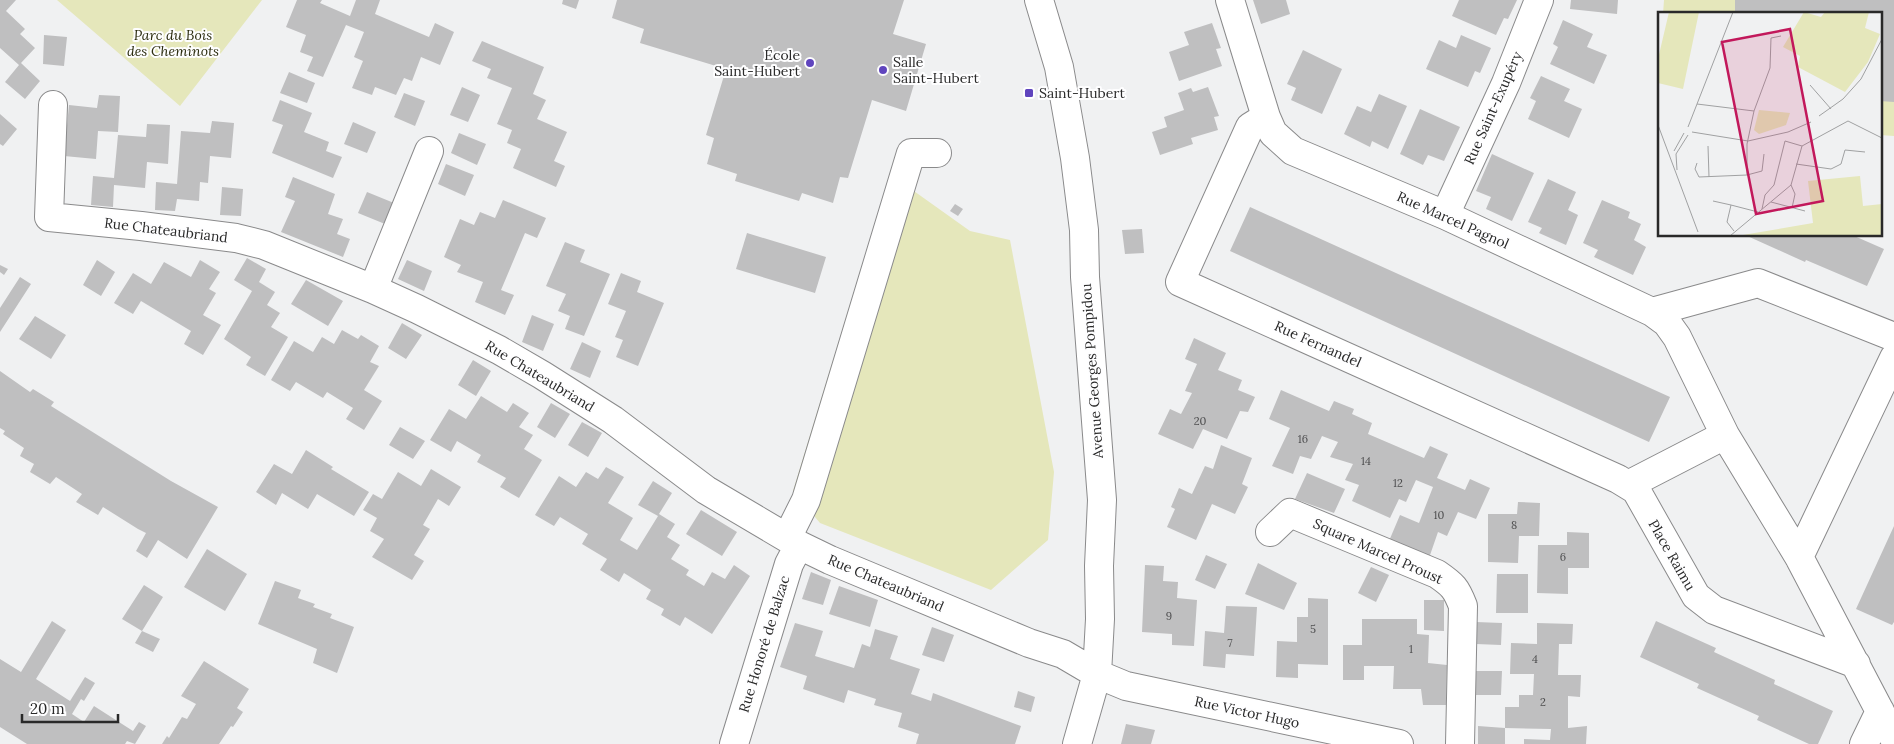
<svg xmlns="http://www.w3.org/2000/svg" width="1894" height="744" font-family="Lora,serif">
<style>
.green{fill:#e5e7bb}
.building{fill:#bfbfc0}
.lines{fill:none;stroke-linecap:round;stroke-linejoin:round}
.minor-casing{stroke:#8a8a8b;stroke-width:30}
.minor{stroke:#fff;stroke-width:28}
.poi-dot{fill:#6045be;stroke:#fefeff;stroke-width:2}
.labels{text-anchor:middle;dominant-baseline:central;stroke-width:4;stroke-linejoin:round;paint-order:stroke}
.number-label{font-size:11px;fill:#4e4e4f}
.park-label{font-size:14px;font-style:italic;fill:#2b2c0e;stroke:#fefeff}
.poi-label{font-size:14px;fill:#292929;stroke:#fefeff;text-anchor:start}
.street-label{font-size:14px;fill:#292929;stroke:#fefeff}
.inset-road{fill:none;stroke:#a0a1a2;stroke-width:1}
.view{fill:#c2185b;fill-opacity:0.15;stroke:#c2185b;stroke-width:2.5}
.inset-edge{fill:none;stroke:#292929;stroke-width:2.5}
</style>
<rect width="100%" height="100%" fill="#f0f1f2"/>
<!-- green -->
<path class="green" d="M57,0H262L180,106Z
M1664,0H1894V136L1880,135V14H1663Z
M890,174L970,231L1010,240L1054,472L1048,540L991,590L820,523L793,491Z"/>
<!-- building -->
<path class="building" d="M0,0H16L6,11L25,29L20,34L35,48L21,63L40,81L25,99L5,82L19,65L0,48Z
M297,0H322L320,3L350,16L356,0H380L375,14L429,37L435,23L454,32L440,65L421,57L412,81L404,78L396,95L375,87L372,95L352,88L363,61L354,57L364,32L346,25L323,77L307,71L313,57L300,52L306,35L286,27Z
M563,0H579L576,9L562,4Z
M617,0H904L893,34L926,44L906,111L872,100L848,178L840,177L833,203L802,193L799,201L735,181L737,174L707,164L714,138L706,135L726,69L640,43L644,29L612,18Z
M1253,0H1286L1290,14L1261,24Z
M1459,0H1517L1508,19L1504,18L1496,35L1452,16Z
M1571,0H1618L1617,14L1570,9Z
M1735,0H1894V102L1880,101V14H1735Z
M1563,20L1593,34L1587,47L1607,55L1594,84L1550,64L1558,47L1553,44Z
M1212,23L1221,48L1216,49L1222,66L1179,81L1169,52L1189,45L1184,32Z
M44,35L67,37L64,66L43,64Z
M1461,35L1491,48L1480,73L1475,71L1468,87L1426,69L1439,40L1456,48Z
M482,41L544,67L533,94L546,100L537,119L567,132L554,161L565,166L556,187L513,168L521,149L507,143L512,130L497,124L512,88L487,78L491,69L472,61Z
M1303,50L1342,69L1322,114L1291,100L1296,88L1287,84Z
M289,72L315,83L307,103L280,93Z
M1541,76L1570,89L1564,101L1582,109L1569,138L1528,119L1536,101L1530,98Z
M462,87L480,95L468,122L450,115Z
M1208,87L1219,116L1214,117L1218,130L1191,138L1193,144L1160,155L1152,132L1167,127L1164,117L1184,110L1178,93L1191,88L1193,92Z
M404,93L425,101L415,126L394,117Z
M1379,94L1407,106L1388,149L1372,141L1370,147L1344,134L1357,106L1371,112Z
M99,95L120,96L118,132L98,131L96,159L64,156L69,105L97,108Z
M280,100L312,113L304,132L329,142L326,151L342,157L333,178L272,153L283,125L272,121Z
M1420,109L1460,127L1444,161L1428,155L1423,165L1400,154Z
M0,114L17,129L3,146L0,144Z
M212,121L234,123L231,158L210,156L208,183L200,182L199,201L177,199L175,211L155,210L156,182L177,184L181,131L210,133Z
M353,122L376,132L367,153L344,144Z
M147,124L170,125L168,164L147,162L145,188L114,185L113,207L91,205L93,176L114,178L118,135L146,137Z
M459,133L486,144L477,165L451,153Z
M1492,154L1534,173L1512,221L1486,209L1491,197L1476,191Z
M446,164L474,175L465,196L438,184Z
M293,177L335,194L328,214L343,219L337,234L350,239L343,257L281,232L295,201L285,197Z
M1548,179L1576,192L1568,210L1578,215L1566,245L1539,233L1542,228L1528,222Z
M222,187L243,189L241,216L220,215Z
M367,192L394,203L385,224L358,213Z
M503,200L546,218L537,238L525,233L501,290L514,295L505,315L475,302L483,282L457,272L461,265L444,257L460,219L474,225L480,212L495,218Z
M1602,200L1630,212L1628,218L1641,224L1634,240L1646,247L1633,275L1594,257L1598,250L1583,243Z
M955,204L963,209L958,216L950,211Z
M1250,207L1670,397L1649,442L1230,251Z
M1142,229L1144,253L1125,254L1122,230Z
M747,233L826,257L815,293L736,269Z
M1745,235H1852L1884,249L1867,286L1806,260L1805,262Z
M565,242L585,250L580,262L610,274L584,336L565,329L570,316L558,311L566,294L546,286Z
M247,258L266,269L259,282L275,292L267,305L280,313L271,327L288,337L265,376L246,365L251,357L224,339L252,291L234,280Z
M97,260L115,272L101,296L83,285Z
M200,260L220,272L209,289L216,293L203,315L221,325L203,355L184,344L191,331L141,301L133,314L114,303L133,273L151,284L164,262L191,277Z
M407,260L432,271L424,291L398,279Z
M0,265L8,269L4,275L0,272Z
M621,273L641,281L637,292L664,303L638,366L616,357L623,340L615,337L626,311L608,304Z
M20,277L31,284L0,332V308Z
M306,280L343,301L328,326L291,304Z
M532,315L554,324L543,351L522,342Z
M35,316L66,335L51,359L19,339Z
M402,323L422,335L406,359L388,348Z
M342,330L358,339L361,335L379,346L370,362L379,366L364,390L382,401L364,430L346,419L353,408L327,392L323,398L296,382L290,391L271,380L294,341L313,352L322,337L334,344Z
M1194,338L1226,353L1218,370L1242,380L1238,390L1255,397L1248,412L1240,411L1227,439L1203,429L1193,449L1158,434L1170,409L1181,414L1192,393L1185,391L1197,364L1185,359Z
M582,342L601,351L590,378L570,369Z
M473,360L491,371L476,396L458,385Z
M0,371L30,392L33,389L54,402L51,406L171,481L218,507L187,559L158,540L147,558L136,551L146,533L138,529L103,507L98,515L76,502L82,494L56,477L50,484L30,472L34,464L20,456L24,448L3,434L5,431L0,428Z
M1281,390L1329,411L1334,401L1354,409L1352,414L1372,423L1368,434L1424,458L1430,446L1448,454L1437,478L1465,490L1470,479L1490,488L1476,519L1458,512L1447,536L1438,532L1429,558L1389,541L1400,515L1419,523L1433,487L1416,480L1406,502L1399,499L1390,518L1352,501L1359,485L1345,480L1353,464L1330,457L1338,442L1322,436L1311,459L1300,456L1293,474L1272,466L1290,428L1269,419Z
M481,396L507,412L513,403L529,413L519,427L533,435L524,449L542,460L519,498L500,487L506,478L477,462L481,455L457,441L451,452L430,440L449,409L466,419Z
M551,403L570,414L555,438L537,427Z
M582,422L602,433L588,457L568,445Z
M400,427L425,441L413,459L389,445Z
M1221,445L1252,458L1242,484L1248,487L1235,514L1212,504L1196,540L1167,527L1175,509L1171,507L1179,488L1192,494L1205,466L1213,469Z
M306,450L333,467L331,469L369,492L354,516L317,494L308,509L282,493L276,505L256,492L274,464L292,474Z
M606,467L624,477L608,503L633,518L620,540L637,550L658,516L638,505L653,481L672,493L659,514L675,524L667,537L680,545L671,559L689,570L686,575L704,586L712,572L725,579L734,565L750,576L712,634L685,617L680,626L661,615L664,609L646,599L651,590L624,573L619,582L600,570L607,559L582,544L588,534L560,517L554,526L535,515L559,476L576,487L586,472L598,479Z
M431,469L461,487L449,506L438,499L423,525L430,529L414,555L424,561L412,580L372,557L384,539L370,531L377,518L363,510L373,494L382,499L398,472L421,486Z
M1307,473L1345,489L1334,513L1295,499Z
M1518,502L1540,503L1539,536H1519L1518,563L1488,562V514H1517Z
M701,510L737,532L722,556L686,534Z
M1894,526V622L1892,625L1856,609Z
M1567,532L1589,533V568H1568V594L1537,593L1538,545H1567Z
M207,549L247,574L225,611L184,587Z
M1206,555L1227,564L1215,589L1195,580Z
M1258,563L1297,583L1284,610L1245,594Z
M1145,565L1164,566L1163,581L1178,582L1177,598L1197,600L1194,646L1172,645V634L1142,632Z
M1371,567L1389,575L1376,602L1358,593Z
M811,572L831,580L823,605L802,599Z
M1497,574H1528V613H1496Z
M275,581L301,590L298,598L315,604L313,607L332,614L330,618L354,627L337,673L313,663L317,649L258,624Z
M144,585L163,597L142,631L122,619Z
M839,586L878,600L870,627L829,614Z
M1308,598L1328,599V665L1298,664V678L1276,677L1277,641L1297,642V617H1308Z
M1424,600H1444V631L1424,630Z
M1226,606L1257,607L1254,656L1226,654L1225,668L1203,666L1205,631L1224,633Z
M1362,619H1417V634L1429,635L1428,663L1447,665L1446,705H1423L1421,689H1393L1394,666H1364V680H1343V645H1362Z
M52,621L66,630L36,679L70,701L85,677L95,683L84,701L81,699L72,714L84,722L94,706L133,731L139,722L146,726L135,744L127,741L125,744H27L0,727V659L21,672Z
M1656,621L1716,648L1714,652L1775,680L1774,684L1833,711L1818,744H1809L1757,720L1759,716L1697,688L1699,684L1640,657Z
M1476,622L1502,623L1501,645L1476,644Z
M795,623L823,631L815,656L854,668L862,644L870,647L875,629L898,636L890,659L920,669L911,694L931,701L933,693L1021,726L1015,744H916L919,734L898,727L902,713L874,705L876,699L848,690L844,703L803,689L807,676L780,667Z
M1537,623L1573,624L1572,644H1559L1558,675H1581L1580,697L1568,696V728L1587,726L1586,744H1524V739L1550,740L1551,729L1505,728V744H1478V726L1505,728V707H1519V695H1533L1534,674H1510L1511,643L1537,644Z
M932,627L954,635L944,662L922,655Z
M142,631L160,639L153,652L135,643Z
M204,661L249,689L237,708L243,712L233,727L231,726L219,744H162L167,736L169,738L182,717L187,719L196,704L181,696Z
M1476,671H1502L1501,695H1475Z
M1018,691L1035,697L1031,712L1014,707Z
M1126,724L1155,730L1151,744H1121Z"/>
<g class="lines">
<defs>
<path id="minor" d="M1039,0L1059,67L1075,158L1084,230L1085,277L1102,500L1099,566L1100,619L1097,674L1077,744
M1230,0L1266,117L1273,133L1293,151L1445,215L1652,312L1667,323L1677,337L1725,435L1799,557L1894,738
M53,105L49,217L141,226L236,238L264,245L373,289L417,309L499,350L542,375L613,420L706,490L799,545L830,560L1029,643L1063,654L1097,674L1126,686L1399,744
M1266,117L1250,127L1180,282L1618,479L1636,490L1696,596L1714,610L1856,664
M1445,215L1506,83L1539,0
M373,289L429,151
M1652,312L1758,283L1894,337
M1628,485L1725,435
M1270,532L1290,513L1437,574C1453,585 1456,588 1463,606L1460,744
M787,538L806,500L911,153H937
M1799,557L1894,358
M734,744L789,564L799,545
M1864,744L1880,711"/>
</defs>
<!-- minor casing -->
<use href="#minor" class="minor-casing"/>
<!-- minor -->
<use href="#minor" class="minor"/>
</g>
<!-- markers -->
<g class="poi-dot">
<circle cx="810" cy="63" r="5"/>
<circle cx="883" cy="70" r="5"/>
<rect x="1024" y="88" width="10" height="10" rx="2.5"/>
</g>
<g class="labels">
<!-- number labels -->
<g class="number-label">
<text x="1200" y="421">20</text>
<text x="1303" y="439">16</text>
<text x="1366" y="461">14</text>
<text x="1398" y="483">12</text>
<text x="1439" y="515">10</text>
<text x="1514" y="525">8</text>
<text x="1563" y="557">6</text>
<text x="1169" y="616">9</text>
<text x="1313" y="629">5</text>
<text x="1230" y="643">7</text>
<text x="1411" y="649">1</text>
<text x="1535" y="659">4</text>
<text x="1543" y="702">2</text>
</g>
<!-- park labels -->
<g class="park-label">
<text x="173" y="35">Parc du Bois<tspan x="173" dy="16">des Cheminots</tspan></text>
</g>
<!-- poi labels -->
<g class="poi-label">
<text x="800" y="55" text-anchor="end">École<tspan x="800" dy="16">Saint-Hubert</tspan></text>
<text x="893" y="62">Salle<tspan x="893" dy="16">Saint-Hubert</tspan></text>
<text x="1039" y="93">Saint-Hubert</text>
</g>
<!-- street labels -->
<g class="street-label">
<text transform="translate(1493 108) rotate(-66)">Rue Saint-Exupéry</text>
<text transform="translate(1453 220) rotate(24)">Rue Marcel Pagnol</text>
<text transform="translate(166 230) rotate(7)">Rue Chateaubriand</text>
<text transform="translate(1318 344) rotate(24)">Rue Fernandel</text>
<text transform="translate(1092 371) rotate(-94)">Avenue Georges Pompidou</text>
<text transform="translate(540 376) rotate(31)">Rue Chateaubriand</text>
<text transform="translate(1378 551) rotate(24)">Square Marcel Proust</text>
<text transform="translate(1672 555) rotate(60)">Place Raimu</text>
<text transform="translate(886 583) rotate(23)">Rue Chateaubriand</text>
<text transform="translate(764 644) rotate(-73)">Rue Honoré de Balzac</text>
<text transform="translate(1247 712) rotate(12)">Rue Victor Hugo</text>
</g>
</g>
<!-- overview -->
<g transform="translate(1658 12)">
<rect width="224" height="224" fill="#f0f1f2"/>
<path d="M11,0H41L25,77L0,71V47ZM146,0L163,5L167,0H211L207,16L222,22L210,50L187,80L140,55L142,44L125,35ZM101,98L132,101L128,113L101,122L96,118ZM202,164L205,194L224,192V224H79L155,211L150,169Z" fill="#e5e7bb"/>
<path class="inset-road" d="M152,73L173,97M39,92L96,99M161,104L185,87L203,67L224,27M0,113L40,220M30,115L75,0M34,120L90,129L130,120L153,110M50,134L51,165M144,134L190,109L224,126M16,139L26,121M39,151L37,157L41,165L89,163V132L96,99L112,56L113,26L123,24M138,152L173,157L183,152L187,138L207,140M19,158L18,142L30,123M89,163L104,159L106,142M116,173L127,129L144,134M133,173L144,134M133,173L137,182L134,196M55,189L73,193M113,190L147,199M104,197L107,183L116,173M76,219L69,210L73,193L100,200M72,224L133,173"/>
<path class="view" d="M132,17L165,189L98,202L64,30Z"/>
<rect width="224" height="224" class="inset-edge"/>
</g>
<!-- scale -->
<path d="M22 714v8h96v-8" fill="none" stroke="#292929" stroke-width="2.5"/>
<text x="30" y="714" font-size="15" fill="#292929" stroke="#fefeff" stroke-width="4" paint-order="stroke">20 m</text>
</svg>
